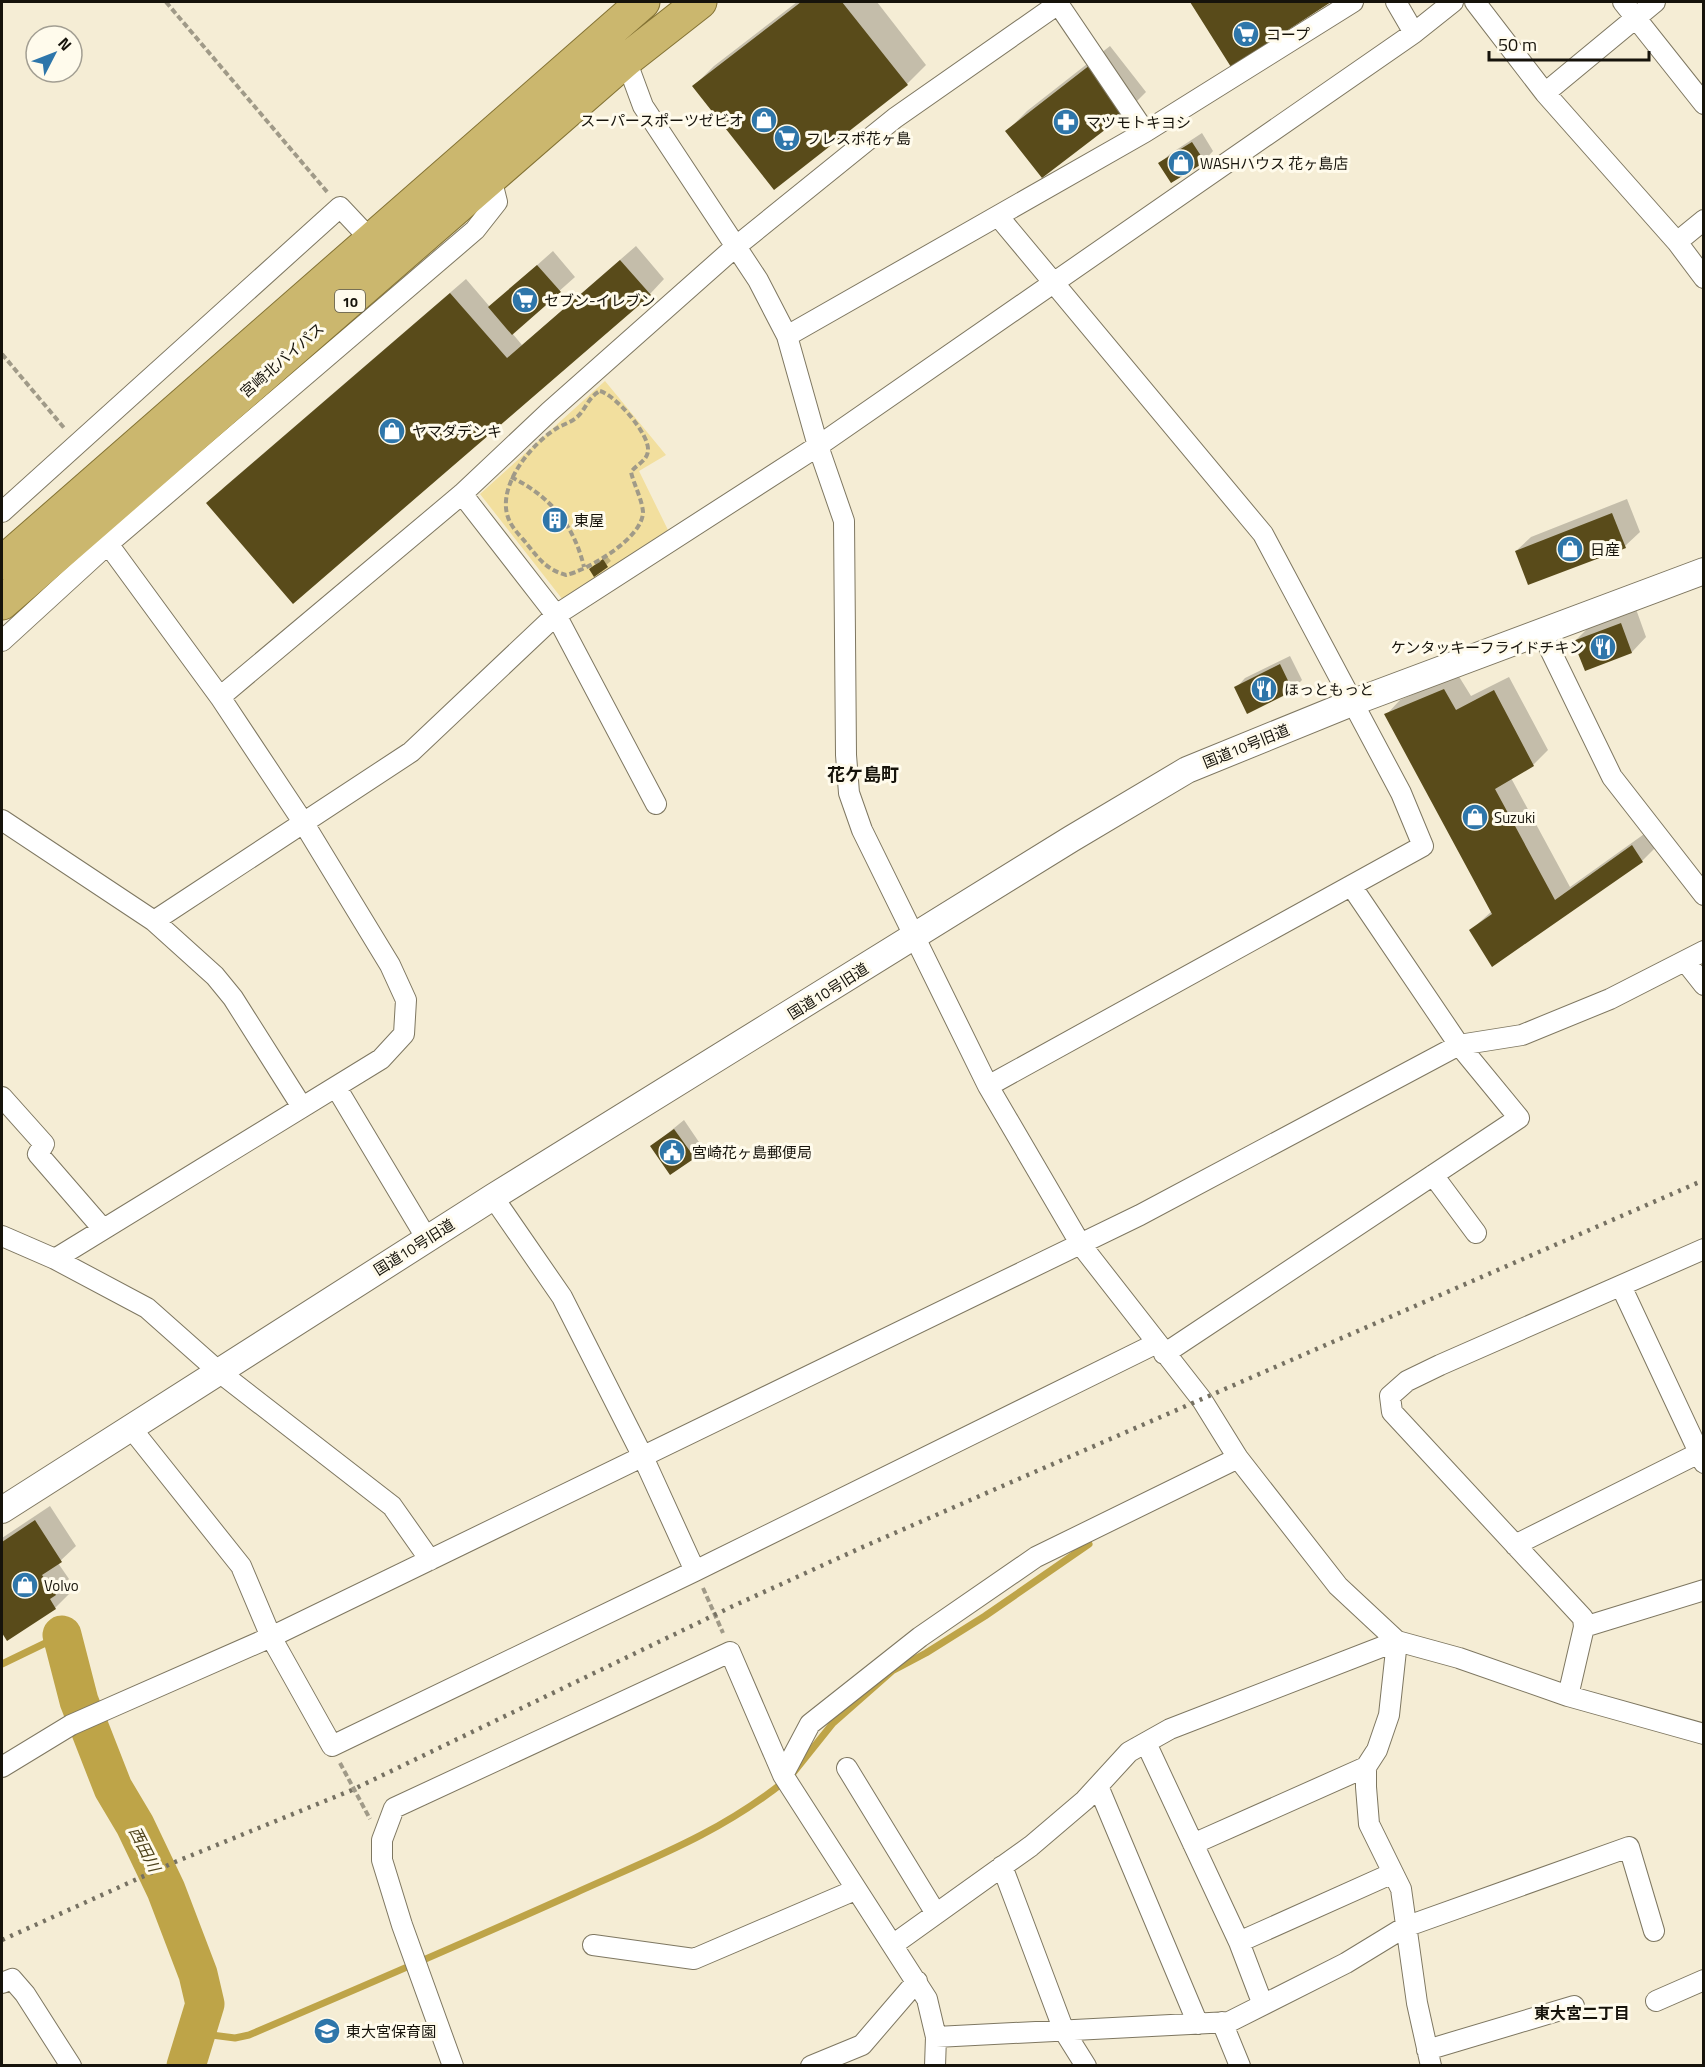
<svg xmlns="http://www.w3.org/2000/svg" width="1705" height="2067" font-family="'Titillium Web','Noto Sans JP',sans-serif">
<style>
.green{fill:#f2df9e}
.shadow{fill:#0003}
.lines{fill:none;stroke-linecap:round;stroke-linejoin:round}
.stream{stroke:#bea448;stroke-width:7}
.river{stroke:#bea448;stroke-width:39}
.building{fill:#594b1a}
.minor-casing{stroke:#7e7761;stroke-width:22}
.tertiary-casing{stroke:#7e7761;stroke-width:28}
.trunk-casing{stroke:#837234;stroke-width:35}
.path{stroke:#a09a88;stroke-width:4;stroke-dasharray:6 3;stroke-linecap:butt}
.minor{stroke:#fff;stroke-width:20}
.tertiary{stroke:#fff;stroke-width:26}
.trunk{stroke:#cbb76e;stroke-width:33}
.rail{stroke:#767162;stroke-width:4.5;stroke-dasharray:3 6;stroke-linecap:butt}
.labels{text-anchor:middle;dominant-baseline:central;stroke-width:6;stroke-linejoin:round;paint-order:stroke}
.shield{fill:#fffbec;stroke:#5c594e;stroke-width:1.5}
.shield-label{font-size:14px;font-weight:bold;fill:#16130b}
.poi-label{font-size:15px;fill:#16130b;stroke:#fffbec;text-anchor:start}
.street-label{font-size:15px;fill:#16130b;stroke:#fffbec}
.water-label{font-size:16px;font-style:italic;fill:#4e431c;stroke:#fffbec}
.neighbourhood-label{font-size:16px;font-weight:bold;fill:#16130b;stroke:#fffbec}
.quarter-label{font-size:18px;font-weight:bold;fill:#16130b;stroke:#fffbec}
</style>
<rect width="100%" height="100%" fill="#f5edd5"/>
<!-- green -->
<path class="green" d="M605,381L666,455L639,471L668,530L563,600L480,494Z"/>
<!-- shadow -->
<path class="shadow" d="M797,2H877L926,65L907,84L694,86L714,66Z
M1192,2H1328L1232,65Z
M1110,46L1146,92L1126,112L1007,131L1027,111Z
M1202,133L1213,151L1204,161L1160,163L1170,154Z
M636,246L664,279L650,294L222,489L466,279L490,307L553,251L575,277L512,333L522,345Z
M1627,499L1640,532L1625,546L1516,551L1531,537Z
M561,509L567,516L556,526L554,514Z
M607,556L611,561L594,575L595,565Z
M1636,609L1646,637L1632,652L1585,669L1575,641L1589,627Z
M1290,656L1302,680L1293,689L1248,712L1236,688L1245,678Z
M1458,675L1471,696L1509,677L1548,750L1533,765L1511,778L1570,887L1647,832L1657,846L1642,861L1493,965L1471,930L1492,911L1386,715L1400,700Z
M684,1120L703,1148L694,1157L652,1146Z
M50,1506L76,1546L58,1563L69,1579L64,1584L70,1593L55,1608L7,1639L2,1630V1538Z"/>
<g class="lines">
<!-- stream -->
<path class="stream" d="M2,1664L62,1635
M793,1773L833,1723L892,1671L926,1653L985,1616L1089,1544
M196,2033L235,2038L249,2035C357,1989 466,1942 573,1894C650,1859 717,1835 785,1781"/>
<!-- river -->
<path class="river" d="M62,1635L79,1701L113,1788L135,1825L166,1890L198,1974L205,2004L186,2066"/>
</g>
<!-- building -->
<path class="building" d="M801,2H842L908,85L774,190L692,86Z
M1190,2H1331L1231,67Z
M1090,65L1127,113L1042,178L1005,131Z
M1192,142L1205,162L1171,183L1158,163Z
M620,260L651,295L293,604L206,503L450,293L507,358Z
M537,265L561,292L512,335L488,307Z
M556,512L563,521L555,528L548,518Z
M1612,513L1626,548L1528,585L1515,551Z
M603,559L608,567L594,577L589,569Z
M1621,623L1632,653L1585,671L1573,641Z
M1280,664L1293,691L1247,714L1234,687Z
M1444,689L1456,710L1494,690L1534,766L1495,789L1555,900L1632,845L1643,862L1492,967L1469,930L1492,914L1384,714Z
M674,1129L695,1158L670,1175L650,1146Z
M35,1520L62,1562L42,1575L56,1595L50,1599L56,1609L7,1641L2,1633V1542Z"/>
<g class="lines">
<defs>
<path id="minor" d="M1057,2L1145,132
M1396,2L1414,33
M1475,2L1545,93L1677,242L1704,278
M1623,2L1704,104
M626,54V60L643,106L758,280L787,336L818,446L844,521L846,755L849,793L862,830L988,1086L1081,1245L1202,1400L1238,1458L1338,1586L1397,1641L1459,1658L1568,1696L1704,1734
M1545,93L1655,2
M1677,242L1704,220
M787,336L1145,132L1353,2
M462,494L556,615L656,804
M2,512L340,207L371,240
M1542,633L1612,777L1704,895
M2,641L108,544L475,230L497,202L491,178
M220,697L462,494L549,412L734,248L895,118L1058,4
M2,820L154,921L215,976L233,998L302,1107
M154,921L411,752L556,615L818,446L1414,33L1453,2
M1685,961L1704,985
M988,1086L1423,846L1401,793L1263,534L998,216
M336,1087L427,1239
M2,1097L44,1144L38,1154L103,1229
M1433,1175L1476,1233
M493,1197L562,1297L643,1457L695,1571
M2,1236L55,1259L147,1308L218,1371L392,1506L430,1560
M55,1259L381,1059L404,1034L406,1000L390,965L303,822L220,697L108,544
M1621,1286L1704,1463
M1164,1354L1519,1118L1459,1045L1352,887
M131,1428L241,1566L271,1637L332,1746L695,1571L1155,1344
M1515,1545L1699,1453
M1584,1627L1704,1590
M1397,1641L1389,1715L1377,1750L1366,1767V1787L1369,1824L1401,1889L1417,2003L1431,2066
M1568,1696L1584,1627L1583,1618L1392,1412L1390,1396L1407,1381L1440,1365L1704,1249
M1146,1743L1239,1942L1263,2005
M2,1767L71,1725L271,1637L1140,1215L1459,1045L1522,1035L1610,999L1704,951
M847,1768L935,1912
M1098,1786L1198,2024
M1193,1844L1366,1767
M1002,1866L1064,2031L1086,2066
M1239,1942L1393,1873
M894,1944L1031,1846L1085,1800L1129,1752L1170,1729L1397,1641
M593,1945L694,1959L855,1890
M2,1983L12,1979L25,1994L71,2066
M1656,2001L1704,1980
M1222,2022L1240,2066
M936,2037L1229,2022L1346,1963L1405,1927L1629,1847L1654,1931
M1427,2050L1574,2006
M453,2066L402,1925L382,1860V1840L394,1808L730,1652L783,1775
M811,2066L862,2045L917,1981
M935,2066L936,2037L927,1999L783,1775L810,1724L920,1637L1036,1557L1238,1458"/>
<path id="tertiary" d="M2,1510L493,1197L1071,839L1187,770L1354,702L1704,571"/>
<path id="trunk" d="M2,563L643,2
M2,603L626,60L700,2"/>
</defs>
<!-- minor casing -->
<use href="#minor" class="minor-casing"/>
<!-- tertiary casing -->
<use href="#tertiary" class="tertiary-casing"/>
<!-- trunk casing -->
<use href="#trunk" class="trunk-casing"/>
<!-- path -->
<path class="path" d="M166,2L328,193
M2,354L65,429
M600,391C615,395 650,434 648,451C647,461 637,464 631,472C634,485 642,499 643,512C643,538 588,570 566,575C547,570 539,559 527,544C522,538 514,530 510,522C493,489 532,442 559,427C565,424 571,422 576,418C586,410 587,398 600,391Z
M511,477C550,496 574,525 584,567
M703,1588L723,1633
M340,1763L370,1819"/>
<!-- minor -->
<use href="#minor" class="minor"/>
<!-- tertiary -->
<use href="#tertiary" class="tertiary"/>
<!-- trunk -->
<use href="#trunk" class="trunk"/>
<!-- rail -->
<path class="rail" d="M2,1940L175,1862L352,1790L731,1607L865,1546L1704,1180"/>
</g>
<!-- icons -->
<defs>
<symbol id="supermarket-disc" viewBox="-11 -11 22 22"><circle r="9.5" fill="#2e76aa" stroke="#fffbec"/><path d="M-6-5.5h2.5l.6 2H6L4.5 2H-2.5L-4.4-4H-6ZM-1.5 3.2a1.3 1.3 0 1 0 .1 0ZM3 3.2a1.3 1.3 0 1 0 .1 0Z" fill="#fff"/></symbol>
<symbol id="shop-disc" viewBox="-11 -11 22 22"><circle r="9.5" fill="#2e76aa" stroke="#fffbec"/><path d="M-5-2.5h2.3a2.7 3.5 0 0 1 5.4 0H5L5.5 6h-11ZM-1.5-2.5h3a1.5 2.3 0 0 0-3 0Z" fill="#fff"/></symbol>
<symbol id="pharmacy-disc" viewBox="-11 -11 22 22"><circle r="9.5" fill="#2e76aa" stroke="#fffbec"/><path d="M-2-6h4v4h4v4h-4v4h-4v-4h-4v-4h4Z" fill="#fff"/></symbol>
<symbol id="building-disc" viewBox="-11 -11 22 22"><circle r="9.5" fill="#2e76aa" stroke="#fffbec"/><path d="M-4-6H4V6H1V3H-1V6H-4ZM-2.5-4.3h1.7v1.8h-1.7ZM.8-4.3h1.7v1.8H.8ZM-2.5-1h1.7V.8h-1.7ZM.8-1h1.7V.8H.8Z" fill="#fff"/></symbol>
<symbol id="restaurant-disc" viewBox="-11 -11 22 22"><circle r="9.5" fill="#2e76aa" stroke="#fffbec"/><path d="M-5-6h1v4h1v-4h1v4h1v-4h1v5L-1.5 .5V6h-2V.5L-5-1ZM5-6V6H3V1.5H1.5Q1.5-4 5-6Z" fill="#fff"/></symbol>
<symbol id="civic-disc" viewBox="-11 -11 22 22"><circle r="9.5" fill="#2e76aa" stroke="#fffbec"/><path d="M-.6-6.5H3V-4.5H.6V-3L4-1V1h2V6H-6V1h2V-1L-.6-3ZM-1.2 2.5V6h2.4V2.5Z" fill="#fff"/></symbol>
<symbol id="school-disc" viewBox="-11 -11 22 22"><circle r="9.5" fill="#2e76aa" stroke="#fffbec"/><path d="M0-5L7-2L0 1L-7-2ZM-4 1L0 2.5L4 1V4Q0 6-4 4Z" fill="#fff"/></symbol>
</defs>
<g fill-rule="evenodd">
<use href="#supermarket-disc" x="1231" y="19" width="30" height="30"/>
<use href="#shop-disc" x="749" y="105" width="30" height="30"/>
<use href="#pharmacy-disc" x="1051" y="107" width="30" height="30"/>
<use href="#supermarket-disc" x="772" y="123" width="30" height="30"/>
<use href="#shop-disc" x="1166" y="148" width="30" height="30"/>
<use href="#supermarket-disc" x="510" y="285" width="30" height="30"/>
<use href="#shop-disc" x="377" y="416" width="30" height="30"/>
<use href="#building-disc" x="540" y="505" width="30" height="30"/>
<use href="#shop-disc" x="1555" y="534" width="30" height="30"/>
<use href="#restaurant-disc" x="1588" y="632" width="30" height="30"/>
<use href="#restaurant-disc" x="1249" y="674" width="30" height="30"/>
<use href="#shop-disc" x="1460" y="802" width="30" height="30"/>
<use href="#civic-disc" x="657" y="1137" width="30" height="30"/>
<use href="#shop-disc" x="10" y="1570" width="30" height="30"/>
<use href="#school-disc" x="312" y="2016" width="30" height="30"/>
</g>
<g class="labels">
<!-- shield labels -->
<rect class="shield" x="335" y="290" width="30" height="22" rx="4.5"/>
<g class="shield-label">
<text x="350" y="301">10</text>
</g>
<!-- poi labels -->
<g class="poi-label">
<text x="1266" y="34">コープ</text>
<text x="744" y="120" text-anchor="end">スーパースポーツゼビオ</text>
<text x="1086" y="122">マツモトキヨシ</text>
<text x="806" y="138">フレスポ花ヶ島</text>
<text x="1200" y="163">WASHハウス 花ヶ島店</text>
<text x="544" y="300">セブン-イレブン</text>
<text x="412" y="431">ヤマダデンキ</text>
<text x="574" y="520">東屋</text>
<text x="1590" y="549">日産</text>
<text x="1584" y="647" text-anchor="end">ケンタッキーフライドチキン</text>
<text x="1284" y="689">ほっともっと</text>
<text x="1494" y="817">Suzuki</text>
<text x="692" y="1152">宮崎花ヶ島郵便局</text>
<text x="44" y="1585">Volvo</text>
<text x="346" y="2031">東大宮保育園</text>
</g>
<!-- street labels -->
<g class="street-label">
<text transform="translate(282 360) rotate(-41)">宮崎北バイパス</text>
<text transform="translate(1246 746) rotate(-22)">国道10号旧道</text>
<text transform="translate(828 991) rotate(-32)">国道10号旧道</text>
<text transform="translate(414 1247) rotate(-32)">国道10号旧道</text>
</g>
<!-- water labels -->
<g class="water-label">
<text transform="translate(145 1849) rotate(63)">西田川</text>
</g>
<!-- neighbourhood labels -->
<g class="neighbourhood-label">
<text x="1582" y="2013">東大宮二丁目</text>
</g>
<!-- quarter labels -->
<g class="quarter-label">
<text x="863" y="774">花ケ島町</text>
</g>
</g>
<!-- border -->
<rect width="1705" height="2067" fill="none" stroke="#16130b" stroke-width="6"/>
<!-- north arrow -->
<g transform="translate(54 54) rotate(48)"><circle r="28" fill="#fffbec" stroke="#a29e92" stroke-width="1.5"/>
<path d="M0-4.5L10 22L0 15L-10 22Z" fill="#2e76aa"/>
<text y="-9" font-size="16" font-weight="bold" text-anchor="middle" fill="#16130b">N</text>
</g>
<!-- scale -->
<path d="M1489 51v9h160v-9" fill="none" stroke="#16130b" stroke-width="3"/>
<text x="1498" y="51" font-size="18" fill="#16130b" stroke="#fffbec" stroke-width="4.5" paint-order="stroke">50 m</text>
</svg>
